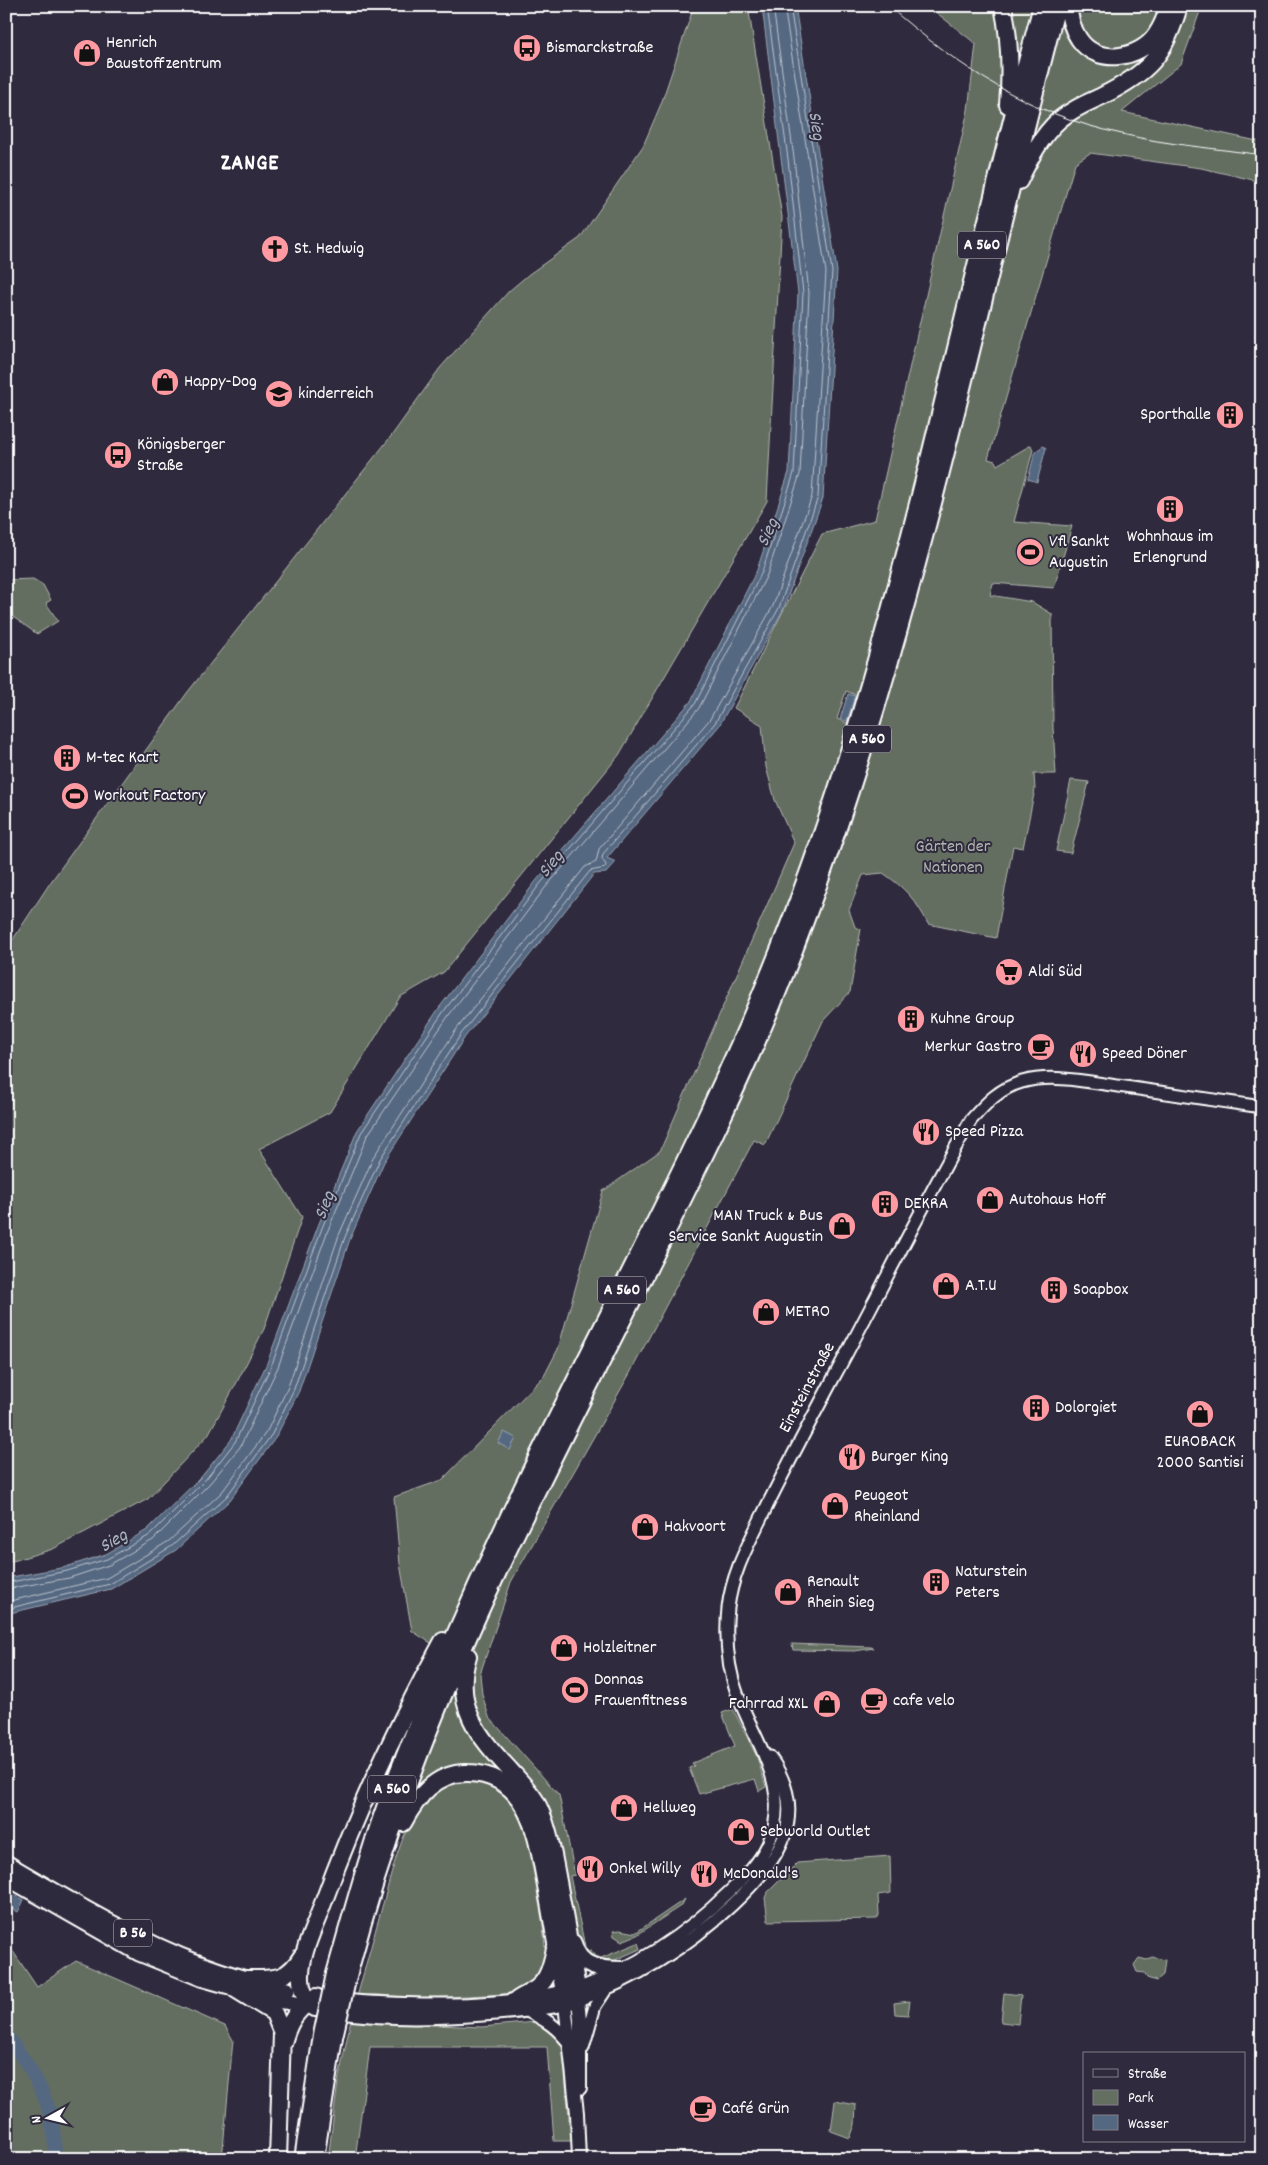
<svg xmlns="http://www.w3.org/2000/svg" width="1268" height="2165" font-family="Dekko,sans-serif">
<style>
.green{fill:#646e61;stroke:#b2b6b0;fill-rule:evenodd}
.water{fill:#556881;stroke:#99a4b3}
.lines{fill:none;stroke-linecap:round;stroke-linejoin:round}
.shore{stroke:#bbc3cd;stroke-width:1}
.river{stroke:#556881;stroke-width:14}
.tertiary-casing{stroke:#fff;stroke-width:15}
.secondary-casing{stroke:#fff;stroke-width:16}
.primary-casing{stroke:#fff;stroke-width:18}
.trunk-casing{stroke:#fff;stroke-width:19}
.motorway-casing{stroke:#fff;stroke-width:20}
.tertiary{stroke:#2f2a3d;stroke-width:11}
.secondary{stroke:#2f2a3d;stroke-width:12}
.primary{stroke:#2f2a3d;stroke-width:14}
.trunk{stroke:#2f2a3d;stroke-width:15}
.motorway{stroke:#2f2a3d;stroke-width:16}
.tram{stroke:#fff;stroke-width:1}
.motorway-bridge-casing{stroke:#fff;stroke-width:20;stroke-linecap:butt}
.motorway-bridge{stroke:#2f2a3d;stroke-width:16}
.labels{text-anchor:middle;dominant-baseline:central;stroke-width:4;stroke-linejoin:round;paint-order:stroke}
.shield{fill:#2f2a3d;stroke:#c1bfc5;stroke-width:1}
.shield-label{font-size:16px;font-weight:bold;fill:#fff}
.poi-label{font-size:18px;fill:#fff;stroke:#2f2a3d;text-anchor:start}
.park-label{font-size:18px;fill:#b2b6b0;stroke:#2f2a3d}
.street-label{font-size:18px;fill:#fff;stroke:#2f2a3d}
.water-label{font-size:19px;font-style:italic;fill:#aab4c0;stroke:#2f2a3d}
.district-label{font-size:22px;font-weight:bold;letter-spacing:1px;fill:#fff;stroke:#2f2a3d}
</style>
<rect width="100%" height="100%" fill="#2f2a3d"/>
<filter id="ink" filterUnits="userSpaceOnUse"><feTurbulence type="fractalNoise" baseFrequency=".02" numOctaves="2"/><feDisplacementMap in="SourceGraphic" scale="10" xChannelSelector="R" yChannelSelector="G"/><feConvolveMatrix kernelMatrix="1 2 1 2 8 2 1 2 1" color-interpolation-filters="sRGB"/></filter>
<g filter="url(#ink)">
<!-- green -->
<path class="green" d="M694,6H748L782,217L767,501L619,755L444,972L400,997L330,1112L259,1149L302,1217L264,1329L236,1384L208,1435L148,1499L53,1549L6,1563V950L50,883L187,693L392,435L440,368L509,291L529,274L580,238L643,146L661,104Z
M928,6H1202L1181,64L1122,112L1262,142V182L1201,168L1090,153L1075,163L988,459L995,461L997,465L1031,445L1033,450L1014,522L1072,526L1054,588L993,583L990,595L1032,602L1052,614L1053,728L1056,774H1034L1035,789L1023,848L1013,846L996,938L928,924C917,901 904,887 883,873L863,875L849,910L855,927L861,929L850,992L823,1021L765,1145L754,1140L629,1375L511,1582L480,1674L482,1694L489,1717L559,1795L575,1875L570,1876L586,1951L591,1950L596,1956L601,1958L638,1943L640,1949L608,1963L585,1957L489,1740L472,1711L470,1668L412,1631L400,1564L394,1497L442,1480L544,1376L558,1349L603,1191L660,1151L794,843L775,800L766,767L762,725L734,708L822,534L875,520L968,110L976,44ZM846,691L856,695L847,723L837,719Z
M33,579L43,585L51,600L46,603L58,621L37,634L6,612V580Z
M1071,780L1089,782L1071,853L1056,851Z
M792,1644L871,1647L874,1648L855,1651L793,1650Z
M457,1683L521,1787L480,1769L411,1798Z
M733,1709L757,1757L766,1787L759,1791L755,1779L699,1794L689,1768L694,1766L692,1763L735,1746L722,1713Z
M464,1780L495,1784L518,1807L532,1849V1863L543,1925L546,1959L537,1980L519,1991L503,1994L429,1998L378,1995L357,1997C366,1964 375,1932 384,1900C392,1872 401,1831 420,1808C432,1793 445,1783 464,1780Z
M890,1856L891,1893L878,1895L879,1915L877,1919L768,1921L765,1898L767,1893L797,1863Z
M685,1899L682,1905L637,1935L622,1941L614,1936L613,1931L620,1930L635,1933Z
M6,1941L37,1987L76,1961L225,2026L233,2040L222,2159H6Z
M1152,1957L1165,1960L1163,1975L1156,1981L1147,1978L1144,1973L1137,1972L1134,1965L1139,1958L1147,1960Z
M1004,1993L1021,1995L1018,2024L1001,2022Z
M910,2001L908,2015L895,2014L894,2003Z
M351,2019L392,2023L482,2027L535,2022L546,2025L557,2035L563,2050L571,2141H554L547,2047H370L355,2159H328L338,2082Z
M835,2101L856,2105L855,2125L850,2138L831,2131Z"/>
<!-- water -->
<path class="water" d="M762,6H795L837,271L823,498L783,610L719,726L607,858L616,862L606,873L594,874L465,1037L384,1162L350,1239L299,1391L276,1437L230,1500L176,1550L111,1589L6,1614V1578L66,1567L106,1554L147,1530L202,1476L231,1440L267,1363L318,1226L357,1131L439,1008L536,881L691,701L757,570L789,472L798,293Z
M1043,446L1046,448L1037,482L1028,479L1035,452Z
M848,694L855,696L847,721L840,719Z
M504,1432L516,1438L510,1450L498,1443Z
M6,1890L24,1900L18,1912L6,1906Z"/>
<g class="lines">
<!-- shore -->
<path class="shore" d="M6,1583L67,1571L107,1559L150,1535L206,1479L235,1442L272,1364L322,1228L361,1133L444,1011L540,884L695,704L762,572L794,473L803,293L788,159L767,6
M6,1589L69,1578L109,1565L153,1540L210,1483L240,1447L278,1367L328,1230L367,1136L449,1015L545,888L699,708L767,575L800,474L809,293L794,158L773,6
M6,1602L107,1578L169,1541L222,1492L267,1431L288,1387L339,1235L374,1156L456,1030L585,867L596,862L599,849L710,719L773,606L812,496L826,272L784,6
M6,1609L110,1584L172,1546L227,1496L272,1434L294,1389L345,1237L380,1159L461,1034L590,871L605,868L606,865L602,859L603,854L715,723L779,608L818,497L832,271L790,6"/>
<!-- river -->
<path class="river" d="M6,2035C34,2071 59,2112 54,2159"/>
<defs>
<path id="tertiary" d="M577,1989C635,1968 685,1935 729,1892C745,1877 759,1863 768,1844C793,1790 756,1744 738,1696C728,1669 725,1637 728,1608C732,1574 747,1547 762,1516C785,1469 809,1424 834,1377C880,1292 923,1204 971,1120C986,1103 1000,1088 1022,1082C1054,1073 1093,1083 1125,1087C1171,1094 1216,1100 1262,1107
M578,2000C637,1979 686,1948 732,1905C777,1863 812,1817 770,1757
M583,2048L595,2006L605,1991"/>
<path id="secondary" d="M578,2000L580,2019V2088
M565,2004L577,2113L579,2159
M528,2011C547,2020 558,2028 570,2044"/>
<path id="primary" d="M283,2001C350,2017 407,2019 476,2014C511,2012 544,2009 578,2000L577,1989C520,2005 464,2007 406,2005C382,2004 357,2004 333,2000"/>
<path id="trunk" d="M6,1863C69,1900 134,1939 203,1965C230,1975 258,1983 287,1990
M6,1877L139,1953L201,1978L283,2001"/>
<path id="motorway" d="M1003,6C1010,39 1011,72 1008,105
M1068,6C1070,18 1072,29 1079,39C1097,66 1140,59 1156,35C1162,26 1166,16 1169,6
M1019,181C1029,160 1041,136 1059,120C1072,109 1087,103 1102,96C1148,73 1165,56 1179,6
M468,1656C453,1706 478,1736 510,1770C519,1780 528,1789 535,1800C548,1823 552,1850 557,1876C564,1914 571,1951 577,1989
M403,1823C417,1797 436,1772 468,1773C489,1773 509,1783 520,1800C536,1824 540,1853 545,1880C552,1917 558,1955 564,1993
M573,1943C579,1968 601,1970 623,1970
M335,1974C354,1906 372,1838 398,1773C435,1678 476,1584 520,1493C604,1318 698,1149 771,970C898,660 953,328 1042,6
M348,1976C365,1912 385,1848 408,1785C466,1627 544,1475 620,1325C675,1215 732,1105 778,991C906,674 970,336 1057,6
M246,1979C274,1979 287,1981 302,1956
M235,1989L274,2013L282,2033L278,2159
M514,2002C521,1996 531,1993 538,1987C549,1978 552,1962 555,1949
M315,2008C306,2000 301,1991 301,1979C300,1954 314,1929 322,1906C355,1815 396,1726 443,1641
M283,2043C289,2021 297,2009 316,1997
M303,2159L322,2035
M315,2159L334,2037"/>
</defs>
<!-- tertiary casing -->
<use href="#tertiary" class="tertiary-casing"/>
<!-- secondary casing -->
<use href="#secondary" class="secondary-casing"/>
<!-- primary casing -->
<use href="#primary" class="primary-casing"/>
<!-- trunk casing -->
<use href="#trunk" class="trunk-casing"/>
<!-- motorway casing -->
<use href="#motorway" class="motorway-casing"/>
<!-- tertiary -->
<use href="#tertiary" class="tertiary"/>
<!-- secondary -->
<use href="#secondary" class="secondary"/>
<!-- primary -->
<use href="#primary" class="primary"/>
<!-- trunk -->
<use href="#trunk" class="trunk"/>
<!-- motorway -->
<use href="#motorway" class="motorway"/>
<!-- tram -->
<path class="tram" d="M888,6C960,68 1028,114 1122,134C1168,145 1215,148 1262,155"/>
<defs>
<path id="motorway-bridge" d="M322,2035L335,1974
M334,2037L348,1976"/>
</defs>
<!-- motorway-bridge casing -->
<use href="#motorway-bridge" class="motorway-bridge-casing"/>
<!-- motorway-bridge -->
<use href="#motorway-bridge" class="motorway-bridge"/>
</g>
</g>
<!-- icons -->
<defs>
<symbol id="bus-disc" viewBox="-11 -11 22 22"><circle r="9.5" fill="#ff9aa2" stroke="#2f2a3d"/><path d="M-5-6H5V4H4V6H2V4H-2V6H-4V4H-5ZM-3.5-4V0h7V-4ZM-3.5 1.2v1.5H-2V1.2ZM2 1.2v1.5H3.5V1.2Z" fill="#111"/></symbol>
<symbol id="shop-disc" viewBox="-11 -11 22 22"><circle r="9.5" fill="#ff9aa2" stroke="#2f2a3d"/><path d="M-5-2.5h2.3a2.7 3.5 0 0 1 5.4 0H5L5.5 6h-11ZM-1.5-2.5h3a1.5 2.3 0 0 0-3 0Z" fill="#111"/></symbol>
<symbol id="church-disc" viewBox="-11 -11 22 22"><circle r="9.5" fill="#ff9aa2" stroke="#2f2a3d"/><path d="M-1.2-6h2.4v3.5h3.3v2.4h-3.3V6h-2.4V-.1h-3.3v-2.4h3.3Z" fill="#111"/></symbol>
<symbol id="school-disc" viewBox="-11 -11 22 22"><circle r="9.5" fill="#ff9aa2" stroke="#2f2a3d"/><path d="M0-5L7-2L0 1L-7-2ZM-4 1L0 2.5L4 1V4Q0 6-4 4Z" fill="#111"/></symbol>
<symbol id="building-disc" viewBox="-11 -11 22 22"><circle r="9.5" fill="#ff9aa2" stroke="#2f2a3d"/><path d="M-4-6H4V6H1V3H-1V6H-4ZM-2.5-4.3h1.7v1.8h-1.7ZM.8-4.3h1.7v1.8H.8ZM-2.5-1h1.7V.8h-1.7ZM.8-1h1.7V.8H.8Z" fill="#111"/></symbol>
<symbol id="stadium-disc" viewBox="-11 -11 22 22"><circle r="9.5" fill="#ff9aa2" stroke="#2f2a3d"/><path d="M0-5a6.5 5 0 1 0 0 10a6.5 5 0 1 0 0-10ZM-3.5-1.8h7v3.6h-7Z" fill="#111"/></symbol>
<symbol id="supermarket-disc" viewBox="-11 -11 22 22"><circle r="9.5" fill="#ff9aa2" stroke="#2f2a3d"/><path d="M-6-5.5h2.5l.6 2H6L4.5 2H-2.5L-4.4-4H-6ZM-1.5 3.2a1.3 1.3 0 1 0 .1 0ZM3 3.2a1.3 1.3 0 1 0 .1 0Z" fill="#111"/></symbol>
<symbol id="cafe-disc" viewBox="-11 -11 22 22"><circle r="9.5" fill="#ff9aa2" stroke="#2f2a3d"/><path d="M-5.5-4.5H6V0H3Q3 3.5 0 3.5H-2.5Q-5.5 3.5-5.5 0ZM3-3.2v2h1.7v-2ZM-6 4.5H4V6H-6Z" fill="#111"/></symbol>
<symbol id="restaurant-disc" viewBox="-11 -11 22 22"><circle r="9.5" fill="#ff9aa2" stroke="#2f2a3d"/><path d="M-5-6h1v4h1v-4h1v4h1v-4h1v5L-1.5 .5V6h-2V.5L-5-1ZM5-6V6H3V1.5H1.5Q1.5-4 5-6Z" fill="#111"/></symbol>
</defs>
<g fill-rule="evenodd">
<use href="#bus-disc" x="511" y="32" width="32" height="32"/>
<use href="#shop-disc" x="71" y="37" width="32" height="32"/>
<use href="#church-disc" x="259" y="233" width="32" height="32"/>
<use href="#shop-disc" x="149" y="366" width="32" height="32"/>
<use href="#school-disc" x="263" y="378" width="32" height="32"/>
<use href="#building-disc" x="1214" y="399" width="32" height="32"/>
<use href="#bus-disc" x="102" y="439" width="32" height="32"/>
<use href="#building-disc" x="1154" y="493" width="32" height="32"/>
<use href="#stadium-disc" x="1014" y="536" width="32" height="32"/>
<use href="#building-disc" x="51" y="742" width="32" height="32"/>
<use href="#stadium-disc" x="59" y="780" width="32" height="32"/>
<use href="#supermarket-disc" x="993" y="956" width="32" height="32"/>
<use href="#building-disc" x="895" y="1003" width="32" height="32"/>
<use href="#cafe-disc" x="1025" y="1031" width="32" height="32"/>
<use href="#restaurant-disc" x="1067" y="1038" width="32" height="32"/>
<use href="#restaurant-disc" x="910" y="1116" width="32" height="32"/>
<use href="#shop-disc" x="974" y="1184" width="32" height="32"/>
<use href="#building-disc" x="869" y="1188" width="32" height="32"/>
<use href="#shop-disc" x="826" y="1210" width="32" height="32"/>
<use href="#shop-disc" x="930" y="1270" width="32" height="32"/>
<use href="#building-disc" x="1038" y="1274" width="32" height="32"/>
<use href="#shop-disc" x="750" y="1296" width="32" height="32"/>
<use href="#building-disc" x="1020" y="1392" width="32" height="32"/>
<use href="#shop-disc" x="1184" y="1398" width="32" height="32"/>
<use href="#restaurant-disc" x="836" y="1441" width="32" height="32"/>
<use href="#shop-disc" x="819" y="1490" width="32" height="32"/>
<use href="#shop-disc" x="629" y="1511" width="32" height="32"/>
<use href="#building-disc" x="920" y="1566" width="32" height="32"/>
<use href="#shop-disc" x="772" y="1576" width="32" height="32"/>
<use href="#shop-disc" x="548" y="1632" width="32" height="32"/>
<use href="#stadium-disc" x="559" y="1674" width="32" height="32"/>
<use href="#cafe-disc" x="858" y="1685" width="32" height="32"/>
<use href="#shop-disc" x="811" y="1688" width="32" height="32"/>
<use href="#shop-disc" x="608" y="1792" width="32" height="32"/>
<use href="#shop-disc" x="725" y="1816" width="32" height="32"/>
<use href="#restaurant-disc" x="574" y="1853" width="32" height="32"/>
<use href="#restaurant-disc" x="688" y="1858" width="32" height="32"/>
<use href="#cafe-disc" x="687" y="2093" width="32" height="32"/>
</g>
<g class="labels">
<!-- shield labels -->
<g class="shield">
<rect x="958" y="231.5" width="48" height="27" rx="4"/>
<rect x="843" y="725.5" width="48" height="27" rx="4"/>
<rect x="598" y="1276.5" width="48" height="27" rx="4"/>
<rect x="368" y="1775.5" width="48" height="27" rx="4"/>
<rect x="114" y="1919.5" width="38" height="27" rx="4"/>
</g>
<g class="shield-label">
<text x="982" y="245">A 560</text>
<text x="867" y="739">A 560</text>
<text x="622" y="1290">A 560</text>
<text x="392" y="1789">A 560</text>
<text x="133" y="1933">B 56</text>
</g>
<!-- poi labels -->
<g class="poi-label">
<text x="106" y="43">Henrich<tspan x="106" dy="21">Baustoffzentrum</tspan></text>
<text x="546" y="48">Bismarckstraße</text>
<text x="294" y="249">St. Hedwig</text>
<text x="184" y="382">Happy-Dog</text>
<text x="298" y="394">kinderreich</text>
<text x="1211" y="415" text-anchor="end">Sporthalle</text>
<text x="137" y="445">Königsberger<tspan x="137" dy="21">Straße</tspan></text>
<text x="1170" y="537" text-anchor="middle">Wohnhaus im<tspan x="1170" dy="21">Erlengrund</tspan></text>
<text x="1049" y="542">Vfl Sankt<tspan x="1049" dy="21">Augustin</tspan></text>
<text x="86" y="758">M-tec Kart</text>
<text x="94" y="796">Workout Factory</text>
<text x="1028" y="972">Aldi Süd</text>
<text x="930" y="1019">Kuhne Group</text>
<text x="1022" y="1047" text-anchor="end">Merkur Gastro</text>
<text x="1102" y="1054">Speed Döner</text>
<text x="945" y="1132">Speed Pizza</text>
<text x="1009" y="1200">Autohaus Hoff</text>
<text x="904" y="1204">DEKRA</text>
<text x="823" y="1216" text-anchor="end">MAN Truck &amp; Bus<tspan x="823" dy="21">Service Sankt Augustin</tspan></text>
<text x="965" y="1286">A.T.U</text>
<text x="1073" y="1290">Soapbox</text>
<text x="785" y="1312">METRO</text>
<text x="1055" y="1408">Dolorgiet</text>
<text x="1200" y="1442" text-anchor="middle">EUROBACK<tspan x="1200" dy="21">2000 Santisi</tspan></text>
<text x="871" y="1457">Burger King</text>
<text x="854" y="1496">Peugeot<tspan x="854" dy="21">Rheinland</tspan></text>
<text x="664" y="1527">Hakvoort</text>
<text x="955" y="1572">Naturstein<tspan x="955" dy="21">Peters</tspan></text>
<text x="807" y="1582">Renault<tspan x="807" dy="21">Rhein Sieg</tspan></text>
<text x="583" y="1648">Holzleitner</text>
<text x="594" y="1680">Donnas<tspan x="594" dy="21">Frauenfitness</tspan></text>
<text x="893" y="1701">cafe velo</text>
<text x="808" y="1704" text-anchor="end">Fahrrad XXL</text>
<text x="643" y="1808">Hellweg</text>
<text x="760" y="1832">Sebworld Outlet</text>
<text x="609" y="1869">Onkel Willy</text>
<text x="723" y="1874">McDonald's</text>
<text x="722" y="2109">Café Grün</text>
</g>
<!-- park labels -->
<g class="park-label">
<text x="953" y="847">Gärten der<tspan x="953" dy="21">Nationen</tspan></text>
</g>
<!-- street labels -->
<g class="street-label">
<text transform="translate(808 1388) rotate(-62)">Einsteinstraße</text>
</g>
<!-- water labels -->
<g class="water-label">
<text transform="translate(815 126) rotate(81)">Sieg</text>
<text transform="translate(769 533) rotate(-65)">Sieg</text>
<text transform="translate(552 865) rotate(-51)">Sieg</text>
<text transform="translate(326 1206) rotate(-69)">Sieg</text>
<text transform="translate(114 1542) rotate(-30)">Sieg</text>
</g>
<!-- district labels -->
<g class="district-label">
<text x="250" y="164">ZANGE</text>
</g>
</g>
<!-- margin -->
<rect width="1268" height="2165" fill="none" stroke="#2f2a3d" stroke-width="25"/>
<rect x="12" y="12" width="1243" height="2140" fill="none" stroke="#fff" stroke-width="2" filter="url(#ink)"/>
<!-- legend -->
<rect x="1083" y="2052" width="162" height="90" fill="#2f2a3d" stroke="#827f8b"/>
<rect x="1093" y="2069" width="25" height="8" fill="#2f2a3d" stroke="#827f8b"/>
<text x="1128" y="2078" font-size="15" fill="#ffffff">Straße</text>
<rect x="1093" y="2090" width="25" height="15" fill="#646e61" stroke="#827f8b"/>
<text x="1128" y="2102" font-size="15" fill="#ffffff">Park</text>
<rect x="1093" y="2115" width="25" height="15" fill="#556881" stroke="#827f8b"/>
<text x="1128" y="2128" font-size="15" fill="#ffffff">Wasser</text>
<!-- north arrow -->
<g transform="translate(48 2118) rotate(262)" stroke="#2f2a3d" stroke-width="4" paint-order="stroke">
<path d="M0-4L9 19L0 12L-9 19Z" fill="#ffffff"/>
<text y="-8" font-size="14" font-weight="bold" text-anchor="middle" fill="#ffffff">N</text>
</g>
</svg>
